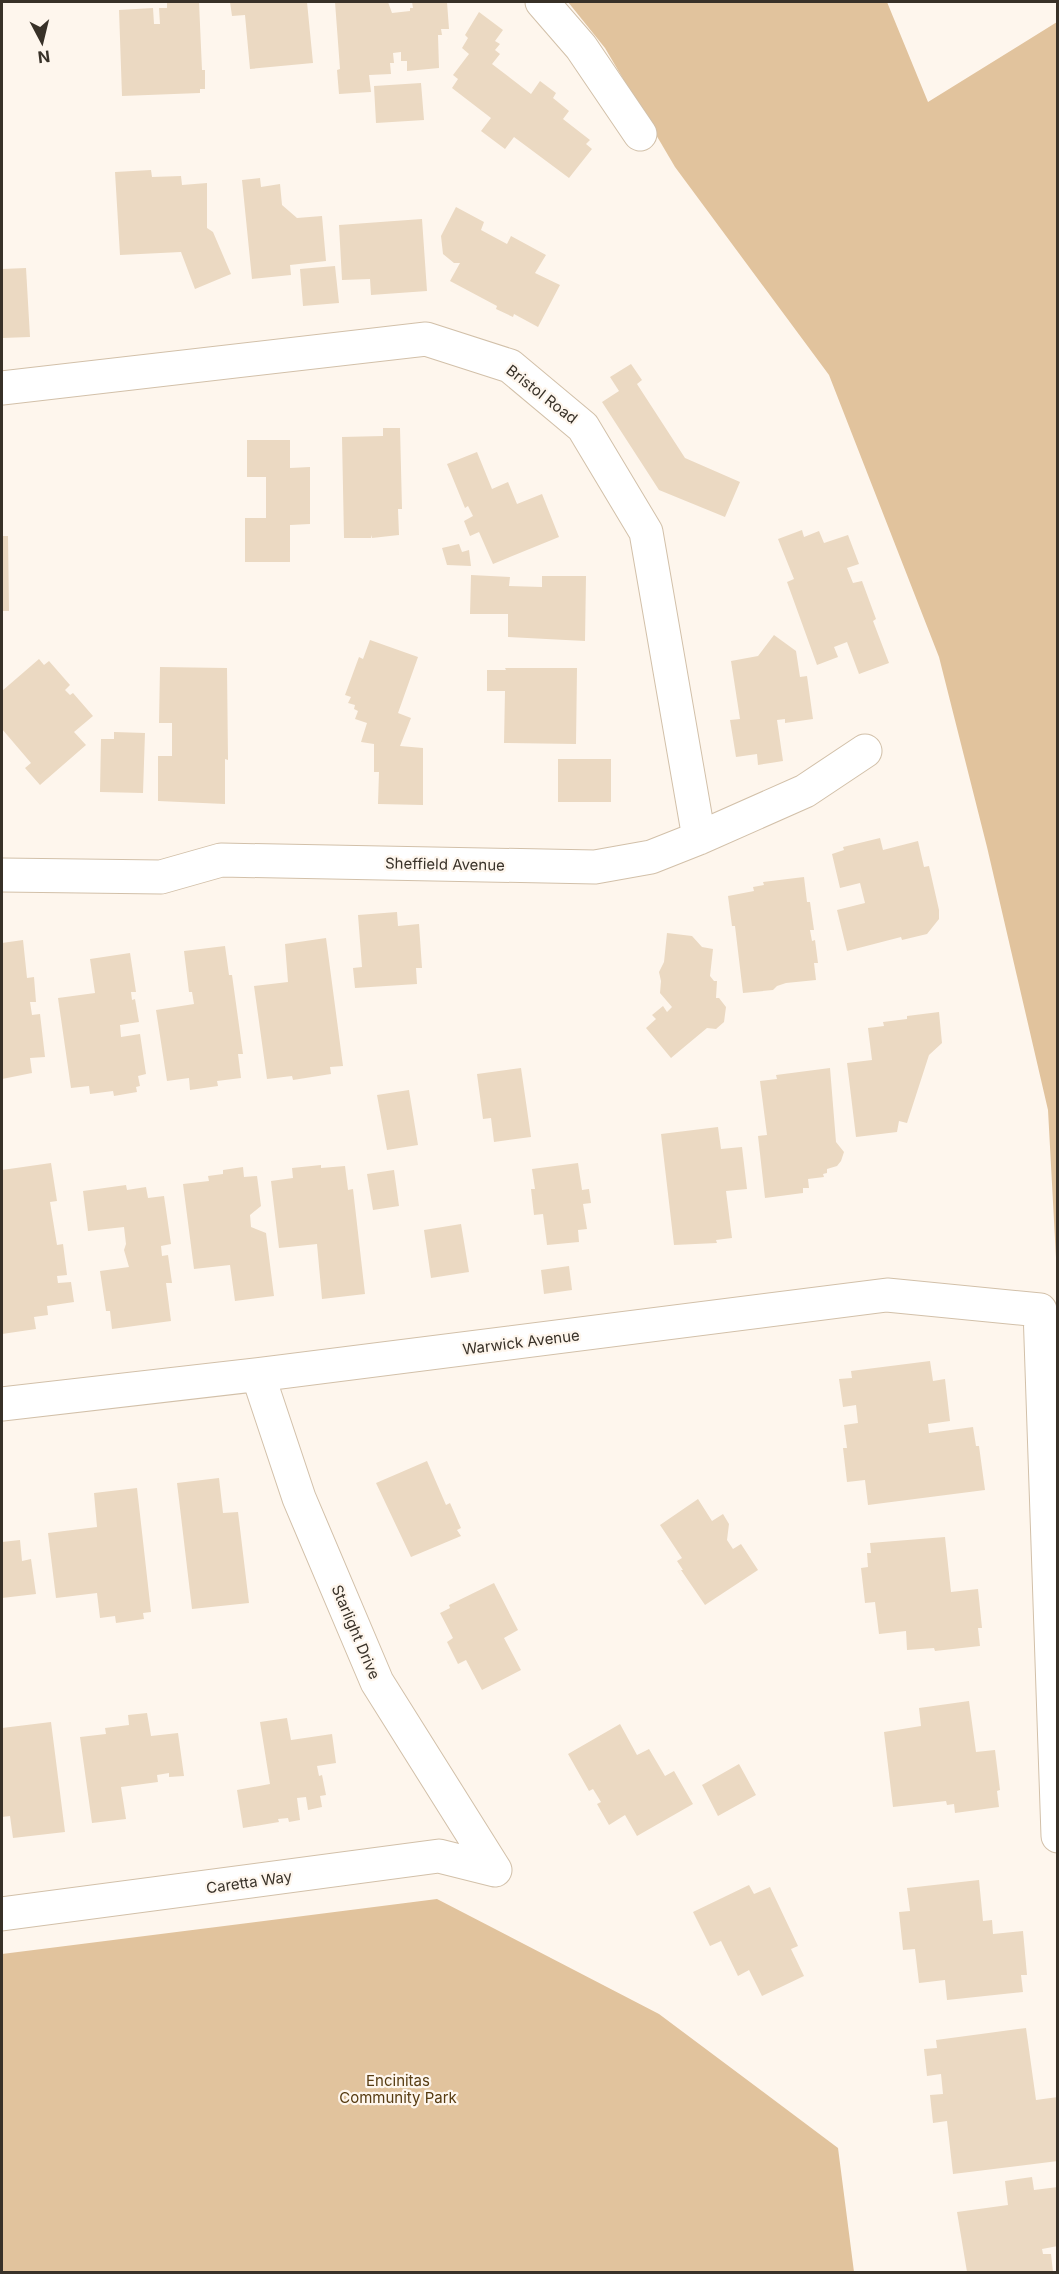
<svg xmlns="http://www.w3.org/2000/svg" width="1059" height="2274" font-family="Inter,sans-serif">
<style>
.green{fill:#e1c39d}
.building{fill:#ebd9c2}
.lines{fill:none;stroke-linecap:round;stroke-linejoin:round}
.minor-casing{stroke:#d2c0a9;stroke-width:35}
.minor{stroke:#fff;stroke-width:33}
.labels{text-anchor:middle;dominant-baseline:central;stroke-width:4.5;stroke-linejoin:round;paint-order:stroke}
.street-label{font-size:15px;fill:#383128;stroke:#fef6ed}
.park-label{font-size:15px;fill:#563b11;stroke:#fef6ed}
</style>
<rect width="100%" height="100%" fill="#fef6ed"/>
<!-- green -->
<path class="green" d="M568,2H887L928,102L1057,22V1276L1048,1110L987,847L939,657L829,375L675,167L605,48Z
M437,1899L659,2014L838,2148L854,2272H2V1954Z"/>
<!-- building -->
<path class="building" d="M167,2H199L202,70H205V89H200V93L122,96L119,10L153,8L154,24H160L159,8H167Z
M230,2H307L313,63L250,69L245,15L232,16Z
M335,2H388L392,13L410,11V8H413L412,2H447L449,29H441L442,35H438L439,68L407,71V61H401V52L393,53L394,63H390L391,74L369,75L371,92L339,94L337,70L340,69Z
M479,12L503,30L495,41L500,44L495,50L500,54L492,64L531,94L540,81L556,93L553,98L569,111L563,119L590,140L586,144L592,149L569,178L514,137L505,149L481,131L491,118L452,88L458,79L453,75L469,54L462,48L468,38L465,35Z
M421,83L424,120L376,123L374,86Z
M151,170L152,177L181,176L182,185L207,183V228L213,232L231,274L195,289L181,252L120,255L115,172Z
M260,178L261,187L280,184L282,205L297,218L322,216L326,261L290,265L291,275L252,279L242,180Z
M456,207L484,222L481,230L507,244L511,236L546,255L535,273L560,285L538,327L514,314L513,317L496,309L497,306L450,281L460,263H454L443,254L441,236Z
M422,219L427,291L371,295L370,279L342,280L339,225Z
M335,266L339,303L303,306L300,269Z
M26,268L30,337L2,338V269Z
M631,364L642,380L637,384L685,458L740,482L725,517L659,490L602,402L619,391L610,377Z
M383,428H400L402,509H398L399,535L372,538V535L371,538H344L342,437L383,436Z
M247,440H290V468L310,467V524L290,525V562H245V518H266V477H247Z
M477,452L492,489L508,482L517,504L542,494L559,537L493,564L479,532L470,536L464,521L473,516L468,506L465,508L447,464Z
M802,530L804,537L819,531L824,543L848,535L859,564L847,568L853,583L862,581L876,619L873,621L889,663L859,674L847,642L834,647L838,657L817,665L787,582L794,579L778,539Z
M2,536H8L9,611H2Z
M459,544L462,552L469,550L471,566L447,565L442,548Z
M471,575L510,577L509,586L542,587V576H586L585,641L508,637V614H470Z
M774,635L796,651L800,677L807,676L813,719L785,723V719L777,720L783,761L758,765L757,754L736,757L730,720L740,719L731,661L758,656Z
M370,640L418,657L398,713L411,718L400,746L423,748V805L378,804L379,772H374V744L361,742L367,723L355,719L358,711L354,709L355,705L348,703L351,697L345,695L359,657L363,659Z
M39,659L44,665L49,661L70,685L65,690L70,695L73,693L93,716L74,732L86,745L40,785L25,768L31,763L2,729V691Z
M160,667L227,668L228,760L225,759V804L158,801V756H172V723H159Z
M505,668H577L576,744L504,743L505,691H487V670H506Z
M114,732L145,733L143,793L100,792L101,739H114Z
M558,759H611V802H558Z
M880,838L883,850L918,841L924,867L929,866L939,910V919L927,934L902,940L901,937L847,951L837,910L865,903L860,883L840,888L832,854L844,850L843,847Z
M804,877L807,902H810L814,930H810L812,941L815,940L818,963H814L816,980L786,983L777,986L773,990L743,993L735,926H732L728,896L754,891L753,887L764,885L763,882Z
M397,912L398,926L419,924L422,968H416L417,984L355,988L353,968L362,967L358,915Z
M667,933L692,936L702,947L713,949L710,976L714,981H717L716,998H719L726,1007L724,1022L716,1029L707,1028L671,1058L646,1028L656,1019L652,1015L663,1006L667,1012L672,1007L660,993L661,981L659,972L664,962Z
M326,938L343,1066L330,1067L331,1074L293,1080L292,1076L267,1079L254,986L288,982L285,944Z
M23,940L27,978L34,977L36,1002H30L32,1015L40,1014L45,1057L30,1058L32,1073L2,1079V943Z
M225,946L229,975H232L243,1054H238L241,1078L217,1081L218,1086L190,1090L189,1078L167,1081L156,1010L194,1004L192,992H189L184,951Z
M130,953L136,992H131L132,1000L135,999L139,1022L120,1025L121,1037L140,1034L146,1074L138,1076L140,1086L136,1087L137,1092L114,1096L113,1091L90,1094L89,1086L71,1088L58,998L95,993L90,959Z
M939,1012L942,1043L929,1055L907,1123L899,1121L897,1132L856,1137L847,1063L872,1060L868,1028L884,1026L883,1022L907,1019V1016Z
M521,1068L531,1137L494,1142L491,1118L483,1119L477,1074Z
M830,1068L836,1142L844,1152L841,1161L837,1166L827,1169V1173L823,1174L824,1177L808,1179L809,1188H803V1193L765,1198L758,1136L767,1135L760,1081L777,1079L776,1075Z
M409,1090L418,1145L387,1150L377,1095Z
M718,1127L721,1149L742,1147L747,1189L726,1191L732,1238L716,1240L717,1243L674,1245L661,1134Z
M51,1163L57,1201L50,1202L57,1245L63,1244L67,1275L57,1276L58,1283L71,1282L74,1302L47,1306L48,1315L34,1317L36,1329L2,1334V1170Z
M578,1163L582,1190L589,1189L591,1203L583,1204L587,1229L578,1230L579,1242L547,1245L543,1214L534,1215L531,1189H535L532,1169Z
M321,1165V1168L345,1166L348,1190L353,1189L365,1294L322,1299L317,1244L279,1248L271,1181L293,1178L292,1168Z
M243,1167L244,1177L257,1176L261,1206L250,1215L251,1227L266,1233L274,1296L235,1301L230,1265L194,1269L183,1184L209,1181L208,1176L223,1174V1170Z
M394,1170L399,1206L373,1210L367,1174Z
M126,1185L127,1190L146,1187L148,1198L164,1196L171,1244L161,1246L162,1256L168,1255L172,1283H166L171,1321L112,1329L110,1311H106L100,1271L129,1267L124,1250L126,1244L124,1227L88,1231L83,1191Z
M461,1224L469,1272L431,1278L424,1230Z
M569,1266L572,1290L544,1294L541,1270Z
M930,1361L933,1381L945,1379L950,1421L928,1424L929,1433L973,1427L976,1446H979L985,1490L868,1505L865,1480L847,1482L843,1448H847L844,1425L858,1423L856,1405L843,1407L839,1379L852,1378L851,1371Z
M427,1461L446,1505L450,1503L461,1528L457,1530L461,1536L411,1557L376,1483Z
M219,1478L223,1513L238,1512L249,1603L192,1609L177,1483Z
M137,1488L151,1612L143,1613L144,1619L116,1623L115,1616L100,1618L97,1593L56,1598L48,1533L97,1527L94,1493Z
M698,1499L712,1521L723,1514L729,1524L727,1540L733,1549L741,1544L758,1570L705,1605L681,1570H683L677,1561L682,1558L660,1525Z
M945,1537L951,1592L978,1589L982,1628H978L980,1646L935,1651L934,1648L907,1650L906,1631L879,1634L875,1602L865,1603L861,1568L868,1567L867,1553H871L870,1543Z
M20,1540L22,1561L31,1559L36,1594L2,1598V1542Z
M494,1583L518,1630L504,1638L521,1670L482,1690L466,1660L458,1664L447,1642L453,1638L440,1613L450,1608L449,1605Z
M969,1701L976,1752L995,1750L1000,1790L997,1791L999,1807L955,1813L954,1804L947,1805L946,1801L893,1807L884,1732L921,1726L919,1708Z
M147,1713L151,1736L178,1733L184,1776L169,1777V1773L157,1775L158,1782L121,1787L126,1819L92,1823L80,1737L106,1734L105,1728L129,1725L128,1715Z
M287,1718L291,1740L332,1734L336,1763L317,1766L319,1776L322,1775L326,1795L320,1796L322,1807L308,1810L306,1797L297,1798L300,1820L289,1822L288,1818L278,1819L279,1822L243,1828L237,1790L270,1784L260,1722Z
M51,1722L65,1832L13,1838L10,1816L2,1817V1728Z
M620,1724L637,1755L649,1749L665,1776L674,1771L693,1804L637,1836L625,1815L609,1825L597,1804L601,1802L593,1789L589,1791L568,1754Z
M739,1764L756,1795L718,1816L702,1785Z
M979,1880L983,1921L992,1920L993,1934L1023,1931L1027,1975H1021L1023,1992L947,2000L945,1980L919,1983L915,1949L903,1950L899,1912L910,1911L907,1888Z
M749,1885L754,1894L770,1887L798,1946L791,1949L804,1976L762,1996L749,1970L738,1976L721,1941L710,1946L693,1912Z
M1026,2028L1036,2100L1058,2097V2161L953,2174L947,2121L933,2123L930,2095L943,2094L941,2074L927,2076L924,2049L937,2048L936,2040Z
M1032,2177L1034,2190L1058,2187V2246L1042,2249L1043,2254H1051L1053,2272H967L957,2212L1008,2205L1005,2181Z"/>
<g class="lines">
<defs>
<path id="minor" d="M542,2L581,47L640,134
M2,388L426,339L510,366L583,427L646,532L699,838
M2,875L161,877L221,860L595,867L651,857L699,838L805,791L865,751
M258,1375L299,1498L377,1682L495,1870
M2,1404L280,1372L887,1295L1040,1310L1058,1836
M2,1914L439,1856L495,1870"/>
</defs>
<!-- minor casing -->
<use href="#minor" class="minor-casing"/>
<!-- minor -->
<use href="#minor" class="minor"/>
</g>
<g class="labels">
<!-- street labels -->
<g class="street-label">
<text transform="translate(542 394) rotate(38)">Bristol Road</text>
<text transform="translate(445 864) rotate(1)">Sheffield Avenue</text>
<text transform="translate(521 1342) rotate(-7)">Warwick Avenue</text>
<text transform="translate(356 1632) rotate(67)">Starlight Drive</text>
<text transform="translate(249 1882) rotate(-8)">Caretta Way</text>
</g>
<!-- park labels -->
<g class="park-label">
<text x="398" y="2080">Encinitas<tspan x="398" dy="17">Community Park</tspan></text>
</g>
</g>
<!-- border -->
<rect width="1059" height="2274" fill="none" stroke="#383128" stroke-width="6"/>
<!-- north arrow -->
<g transform="translate(42 42) rotate(173)" stroke="#fef6ed" stroke-width="4.5" paint-order="stroke">
<path d="M0-4.5L10 22L0 15L-10 22Z" fill="#383128"/>
<text y="-9" font-size="16" font-weight="bold" text-anchor="middle" fill="#383128">N</text>
</g>
</svg>
